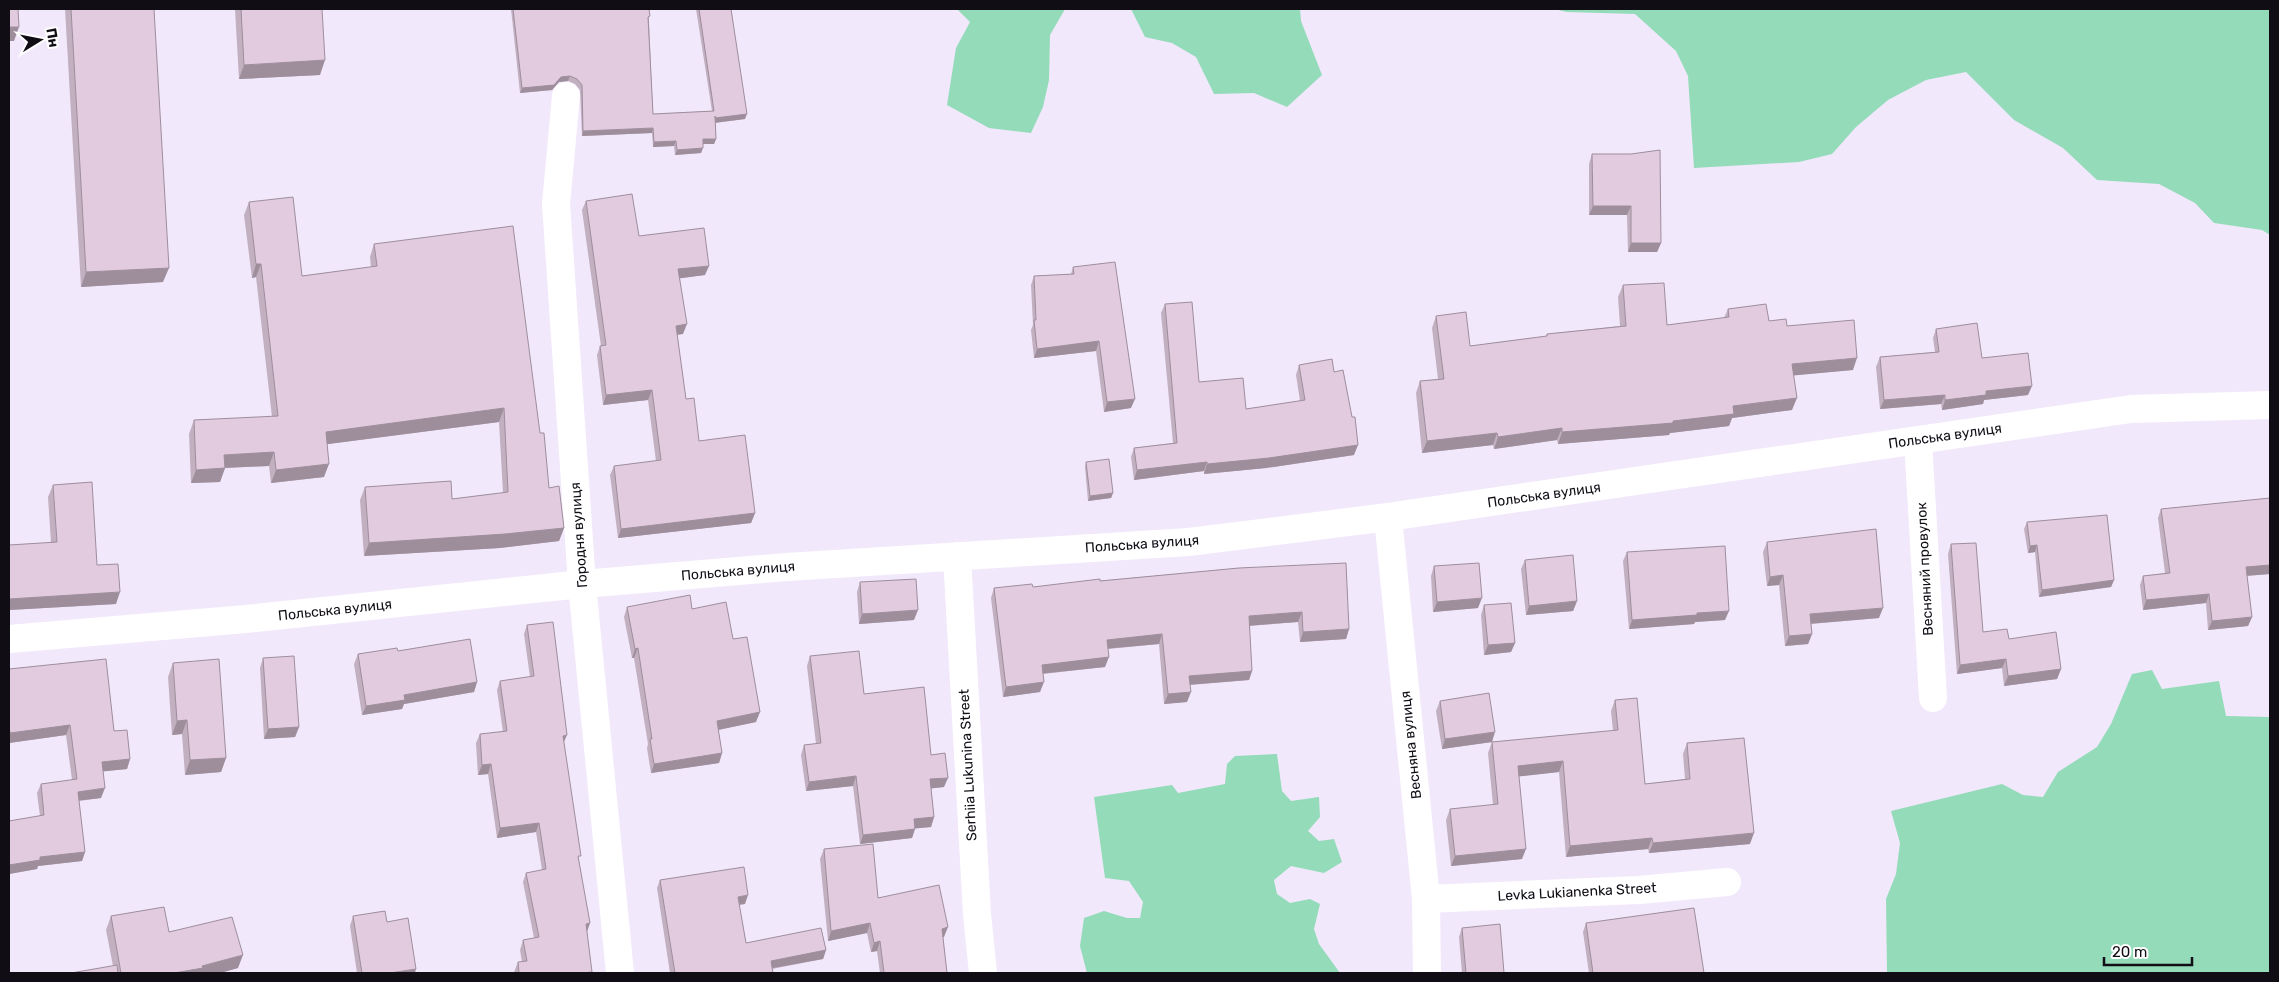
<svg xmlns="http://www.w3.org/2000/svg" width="2279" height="982" font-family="Rubik,sans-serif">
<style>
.green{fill:#94dbb9}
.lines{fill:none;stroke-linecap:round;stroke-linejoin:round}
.street{stroke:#fff;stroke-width:28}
.wall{fill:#c2afc0}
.shaded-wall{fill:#9e8e9c}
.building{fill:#e2cbdf;stroke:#9e8e9c}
.labels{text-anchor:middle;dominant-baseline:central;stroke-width:4;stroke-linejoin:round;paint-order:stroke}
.street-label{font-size:14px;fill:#110d15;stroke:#fff}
</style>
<rect width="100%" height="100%" fill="#f1e8fc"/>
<!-- green -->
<path class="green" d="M957,9H1065L1050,35L1049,80L1043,107L1031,133L989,128L947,105L956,48L970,22Z
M1131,9H1300L1301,21L1322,75L1287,107L1254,93L1214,94L1196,57L1172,43L1145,37Z
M1554,9H2270V235L2262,230L2214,223L2195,203L2159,184L2097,180L2063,148L2014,120L1966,72L1926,80L1888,100L1856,127L1832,154L1799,162L1694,168L1688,76L1676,51L1635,14L1567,12Z
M2152,670L2162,689L2219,681L2226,716L2270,717V973H1887L1886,899L1896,874L1900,843L1891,811L2002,784L2023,795L2043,797L2058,772L2097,747L2111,724L2132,674Z
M1277,754L1282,791L1291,801L1319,797L1320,817L1308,831L1319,841L1334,839L1342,862L1324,873L1291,866L1274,880L1277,894L1290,903L1310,899L1320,904L1314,929L1319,944L1340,973H1087L1080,946L1084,918L1104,911L1127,918H1140L1143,902L1129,881L1105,878L1094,797L1172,785L1178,793L1225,784L1227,764L1235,756Z"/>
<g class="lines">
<!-- street -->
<path class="street" d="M566,96L556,204L582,584L620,973
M1918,440L1933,698
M1388,517L1426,899L1427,973
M957,556L977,914L983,973
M9,639L246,619L582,584L787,567L1189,542L1388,517L2131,409L2270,405
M1426,899L1639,890L1727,882"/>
</g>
<!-- wall -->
<path class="wall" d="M65,9H154L163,282L81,287Z
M235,9H322L320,75L239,79Z
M511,9H649V21L653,114L712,111L696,9H731L745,119L715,123L716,139L714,144H703L701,153L675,155L674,146L653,147L652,133L582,136L580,90L575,84L568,81L559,82L552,90L520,93Z
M1592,154L1661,243L1657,252H1628L1627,215H1589V164Z
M586,201L639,236L705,275L680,278L683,334L677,335L686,399L699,441L755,513L751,523L618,538L610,475L614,466L656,461L648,400L603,405L597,355L600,346H601L582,210Z
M249,202L302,276L371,267L370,257L374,244L540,433L549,488L564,528L559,541L500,548L364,556L360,500L365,487L452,499L503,493L499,422L327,444L324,477L271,483L269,466L225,468L220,482L191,483L189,434L194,420L272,417L256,277L252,278L244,215Z
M1073,267L1131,408L1104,412L1096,351L1034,358L1031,330L1033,325L1031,285L1034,276L1071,274Z
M1623,285L1667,325L1724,318L1728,309L1787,326L1853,370L1794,375L1792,410L1732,418L1729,426L1670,433L1669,435L1558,444L1557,440L1494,449L1493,445L1422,453L1416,393L1420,381L1438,379L1432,328L1436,316L1470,346L1546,336L1547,334L1620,326L1618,297Z
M1165,304L1199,382L1246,409L1300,401L1296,375L1299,365L1334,372L1354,455L1266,468L1204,474V471L1134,480L1131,457L1134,448L1173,443L1161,313Z
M1936,329L1982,358L2028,395L1984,400L1983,404L1942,410L1941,404L1880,409L1876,367L1880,357L1935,352L1933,338Z
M1086,462L1113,493L1111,498L1088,501L1085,467Z
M53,485L97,565L116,604L9,610V545L51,543L48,497Z
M2270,498V574L2247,576L2252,617L2248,626L2208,630L2206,603L2143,610L2140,585L2143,576L2165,573L2158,518L2161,509Z
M2027,522L2114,580L2111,587L2039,597L2035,552L2028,553L2024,529Z
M1767,542L1879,618L1811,624L1812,634L1808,644L1785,646L1779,585L1767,586L1763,552Z
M1951,544L1983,632L2009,639L2061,669L2057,679L2004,686L2002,668L1957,674L1948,554Z
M1627,552L1725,620L1695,622L1694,624L1629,629L1623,561Z
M1525,560L1577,601L1573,611L1526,615L1521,569Z
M1434,566L1478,608L1433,612L1431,576Z
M1239,568L1349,629L1346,639L1300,642L1298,622L1249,626L1252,671L1249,680L1190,685L1187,702L1164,704L1159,644L1108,649L1105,667L1043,674L1040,692L1003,697L991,598L994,588L1033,587Z
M860,582L914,620L859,624L857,592Z
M1484,605L1515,643L1511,652L1484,655L1481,615Z
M627,607L692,609L733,639L756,722L718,730L722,753L719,763L651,773L647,748L648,744L634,658H632L624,617Z
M527,625L564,743L579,861L591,973H515L514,972L518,962H522L520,950L523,940L534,938L523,882L526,873L542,870L536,832L497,838L488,774L478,775L476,743L480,734L503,732L497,690L500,681L530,677L524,634Z
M398,651L477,682L474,692L404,704L402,709L362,715L354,664L358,654Z
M810,656L864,694L931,755L944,787L931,788L934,817L931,827L915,828L912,838L860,844L853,786L806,791L801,755L804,745L816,744L807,666Z
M263,658L299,727L295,737L264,739L260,668Z
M173,663L226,758L221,772L185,775L182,734L172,735L168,677Z
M9,666V669L114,731L130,759L127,769L103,771L101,798L79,801L85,852L82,861L38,866L37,869L9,874V821L40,816L37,793L41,784L72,780L66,735L9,743Z
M1615,700L1645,784L1685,779L1683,754L1687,743L1750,844L1649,853L1648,849L1566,857L1559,772L1519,776L1522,859L1451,866L1446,820L1450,809L1493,805L1488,753L1492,742L1613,731L1611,711Z
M1440,701L1492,742L1442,749L1436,711Z
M824,849L878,898L944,937H943L947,973H880L877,951L871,952L867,933L828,941L820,859Z
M660,880L745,904L739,905L746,943L826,950L823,959L772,969L773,973H670L657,888Z
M111,916L238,968L220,973H71L113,966L106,930Z
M353,916L387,922L415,973H357L350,926Z
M1586,923L1704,973H1589L1583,932Z
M1462,928L1504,973H1462L1459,937Z"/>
<!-- shaded-wall -->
<path class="shaded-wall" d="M9,27H19L14,41H9Z
M325,60L320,75L239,79L244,65Z
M570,76L568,81L559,82L552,90L520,93L522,88L561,77Z
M747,114L745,119L713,123L715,118Z
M653,128L652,133L582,136L583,131Z
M703,139H716L714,144H701Z
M676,141L674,146L653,147L654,142Z
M703,148L701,153L675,155L677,150Z
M1593,206H1631L1627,215H1589Z
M1631,243H1661L1657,252H1628Z
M256,264H261L256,277L252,278Z
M709,266L705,275L675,279L678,269Z
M169,268L163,282L81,287L86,272Z
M687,324L683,334L672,335L676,326Z
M1099,341L1096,351L1034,358L1037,349Z
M1857,358L1853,370L1788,376L1792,364Z
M2032,386L2028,395L1984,400L1983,404L1942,410L1945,400L1986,391Z
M652,390L648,400L603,405L606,395Z
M1945,395L1941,404L1880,409L1884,400Z
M1797,398L1792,410L1732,418L1729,426L1670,433L1669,435L1558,444L1562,432L1673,421L1733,406Z
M1135,399L1131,408L1104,412L1107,402Z
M504,408L499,422L321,445L326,432Z
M1562,428L1557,440L1494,449L1498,437Z
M1497,433L1493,445L1422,453L1427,441Z
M1358,445L1354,455L1266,468L1204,474L1207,464Z
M274,452L269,466L220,468L224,455Z
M1207,462L1204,471L1134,480L1137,470Z
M329,464L324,477L271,483L276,470Z
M225,468L220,482L191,483L196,470Z
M1113,493L1111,498L1088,501L1090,496Z
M755,513L751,523L618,538L621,529Z
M564,528L559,541L500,548L364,556L369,543Z
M2037,545L2035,552L2028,553L2030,546Z
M2270,565V574L2243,576L2246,567Z
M1783,575L1779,585L1767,586L1770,577Z
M2114,580L2111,587L2039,597L2042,590Z
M120,592L116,604L9,610V599Z
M2209,594L2206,603L2143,610L2146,600Z
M1482,598L1478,608L1433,612L1437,602Z
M1577,601L1573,611L1526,615L1529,606Z
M1883,608L1879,618L1807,624L1810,614Z
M918,610L914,620L859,624L862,614Z
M1729,611L1725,620L1695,622L1694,624L1629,629L1632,620L1697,613Z
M1302,612L1298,622L1245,626L1249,616Z
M2252,617L2248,626L2208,630L2212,621Z
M1349,629L1346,639L1300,642L1303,632Z
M1162,634L1159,644L1103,649L1107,640Z
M1812,634L1808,644L1785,646L1789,636Z
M1515,643L1511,652L1484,655L1488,645Z
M638,648L634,658H632L635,649Z
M1109,657L1105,667L1038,674L1042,665Z
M2006,659L2002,668L1957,674L1960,665Z
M2061,669L2057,679L2004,686L2008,676Z
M1252,671L1249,680L1186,685L1189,676Z
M477,682L474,692L404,704L402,709L362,715L366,706L404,695Z
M1044,682L1040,692L1003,697L1006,687Z
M1191,692L1187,702L1164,704L1168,694Z
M760,712L756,722L713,731L717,721Z
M187,720L182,734L172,735L177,721Z
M70,725L66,735L9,743V736L10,733Z
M299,727L295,737L264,739L268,729Z
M1495,732L1492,742L1442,749L1445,739Z
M567,735L563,744V736Z
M722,753L719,763L651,773L654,764Z
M226,758L221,772L185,775L190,760Z
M130,759L127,769L98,772L102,762Z
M1563,761L1559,772L1514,777L1518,766Z
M491,764L488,774L478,775L482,765Z
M856,776L853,786L806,791L809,782Z
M948,778L944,787L927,789L930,779Z
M105,788L101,798L75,801L78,792Z
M934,817L931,827L910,829L914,819Z
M539,823L536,832L497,838L500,828Z
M915,829L912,838L860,844L863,835Z
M1754,833L1750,844L1649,853L1653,843Z
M1652,838L1648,849L1566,857L1570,846Z
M1526,849L1522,859L1451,866L1455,856Z
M85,852L82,861L38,866L37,869L9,874V865L40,857Z
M748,895L745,904L735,905L738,897Z
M590,923L587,932L586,924Z
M870,923L867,933L828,941L831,931Z
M948,927L944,937L939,938L942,929Z
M880,941L877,951L871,952L874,943Z
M826,950L823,959L767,969L771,961Z
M243,955L238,968L220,973H174L202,966Z
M416,969L415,973H390Z"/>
<!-- building -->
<path class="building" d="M9,9H18L19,27H9Z
M71,9H154L169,268L86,272Z
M241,9H322L325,60L244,65Z
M513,9H649L650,16L648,17L653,114L714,111L699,9H731L747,114L715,118V116L716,139H703V148L677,150L676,141L654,142L653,128L583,131L582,85L577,79L570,76L561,77L554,85L522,88Z
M1660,150L1661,243H1631V206H1593L1592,154H1631Z
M632,194L639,236L704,228L709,266L678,269L687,324L676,326L686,399L694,398L699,441L745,435L755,513L621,529L614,466L661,460L652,390L606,395L600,346L606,345L586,201Z
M293,197L302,276L377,266L374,244L513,226L540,433H544L549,488L559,486L564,528L505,534L369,543L365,487L451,481L452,499L508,492L504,408L326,432L329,464L276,470L274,452L224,455L225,468L196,470L194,420L278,416L261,264H256L249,202Z
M1115,262L1135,399L1107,402L1099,341L1037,349L1034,320H1036L1034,276L1074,274L1073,267Z
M1664,283L1667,325L1729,317L1728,309L1766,304L1769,321L1786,319L1787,326L1854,320L1857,358L1792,364L1797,398L1733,406L1734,414L1673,421V423L1562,432V428L1498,437L1497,433L1427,441L1420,381L1444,379L1436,316L1466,312L1470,346L1547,336V334L1626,326L1623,285Z
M1192,302L1199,382L1243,378L1246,409L1305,400L1299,365L1332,359L1334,372L1343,370L1352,417H1355L1358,445L1269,458L1207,464V462L1137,470L1134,448L1177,443L1165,304Z
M1977,323L1982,358L2028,353L2032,386L1986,391V395L1945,400V395L1884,400L1880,357L1939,352L1936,329Z
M1109,459L1113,493L1090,496L1086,462Z
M92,482L97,565L118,564L120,592L9,599V545L57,542L53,485Z
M2270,498V565L2246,567L2252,617L2212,621L2209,594L2146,600L2143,576L2170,573L2161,509Z
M2107,515L2114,580L2042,590L2037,545L2030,546L2027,522Z
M1876,529L1883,608L1810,614L1812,634L1789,636L1783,575L1770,577L1767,542Z
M1976,543L1983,632L2007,629L2009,639L2056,632L2061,669L2008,676L2006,659L1960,665L1951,544Z
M1725,546L1729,611L1697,613V615L1632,620L1627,552Z
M1573,555L1577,601L1529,606L1525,560Z
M1346,563L1349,629L1303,632L1302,612L1249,616L1252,671L1189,676L1191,692L1168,694L1162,634L1107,640L1109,657L1042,665L1044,682L1006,687L994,588L1032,584L1033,587L1100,579V581L1239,568Z
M1479,563L1482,598L1437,602L1434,566Z
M916,579L918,610L862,614L860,582Z
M690,595L692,609L726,602L733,639L747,637L760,712L717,721L722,753L654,764L650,739H652L638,648L635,649L627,607Z
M1511,603L1515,643L1488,645L1484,605Z
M553,622L567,735L563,736L581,856H578L590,923L586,924L592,972L583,973H519L518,962L527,961L523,940L539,937L526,873L546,869L539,823L500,828L491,764L482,765L480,734L507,731L500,681L534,676L527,625Z
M470,639L477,682L404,695L405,700L366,706L358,654L397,648L398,651Z
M859,651L864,694L924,687L931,755L945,753L948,778L930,779L934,817L914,819L915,829L863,835L856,776L809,782L804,745L821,743L810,656Z
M294,656L299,727L268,729L263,658Z
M106,659L114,731L127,730L130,759L102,762L105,788L78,792L85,852L40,857V860L9,865V821L44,815L41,784L77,779L70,725L10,733L9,726V666V669Z
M219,659L226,758L190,760L187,720L177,721L173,663Z
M1489,693L1495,732L1445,739L1440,701Z
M1637,698L1645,784L1690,779L1687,743L1744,738L1754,833L1653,843L1652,838L1570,846L1563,761L1518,766L1526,849L1455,856L1450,809L1498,804L1492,742L1618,730L1615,700Z
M873,844L878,898L939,885L948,927L942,929L947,973H884L880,941L874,943L870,923L831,931L824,849Z
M744,867L748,895L738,897L746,943L821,928L826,950L771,961L773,973H675L660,880Z
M164,907L169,932L232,917L243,955L202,966L203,968L174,973H121L111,916Z
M1694,908L1704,973H1593L1586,923Z
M385,911L387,922L408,918L416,969L390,973H362L353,916Z
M1500,924L1504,973H1466L1462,928Z
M117,965L118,973H71Z"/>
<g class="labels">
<!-- street labels -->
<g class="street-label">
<text transform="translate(1945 436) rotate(-8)">Польська вулиця</text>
<text transform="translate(1544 495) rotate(-8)">Польська вулиця</text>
<text transform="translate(579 535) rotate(-94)">Городня вулиця</text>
<text transform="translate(1142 544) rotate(-4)">Польська вулиця</text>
<text transform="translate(1925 569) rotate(-93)">Весняний провулок</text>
<text transform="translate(738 571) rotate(-5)">Польська вулиця</text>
<text transform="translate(335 610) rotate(-6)">Польська вулиця</text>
<text transform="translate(1411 745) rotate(-96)">Весняна вулиця</text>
<text transform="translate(968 765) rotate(-93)">Serhiia Lukunina Street</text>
<text transform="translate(1577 892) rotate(-3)">Levka Lukianenka Street</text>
</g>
</g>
<!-- border -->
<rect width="2279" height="982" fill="none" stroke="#110d15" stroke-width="20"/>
<!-- north arrow -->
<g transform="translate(40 40) rotate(80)" stroke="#ffffff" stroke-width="4" paint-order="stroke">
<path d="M0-4L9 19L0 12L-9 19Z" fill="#110d15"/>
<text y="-8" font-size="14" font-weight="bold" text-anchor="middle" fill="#110d15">Пн</text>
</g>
<!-- scale -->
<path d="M2104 957v8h88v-8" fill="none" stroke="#110d15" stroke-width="2.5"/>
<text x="2112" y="957" font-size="15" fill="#110d15" stroke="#ffffff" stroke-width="4" paint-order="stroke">20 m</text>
</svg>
